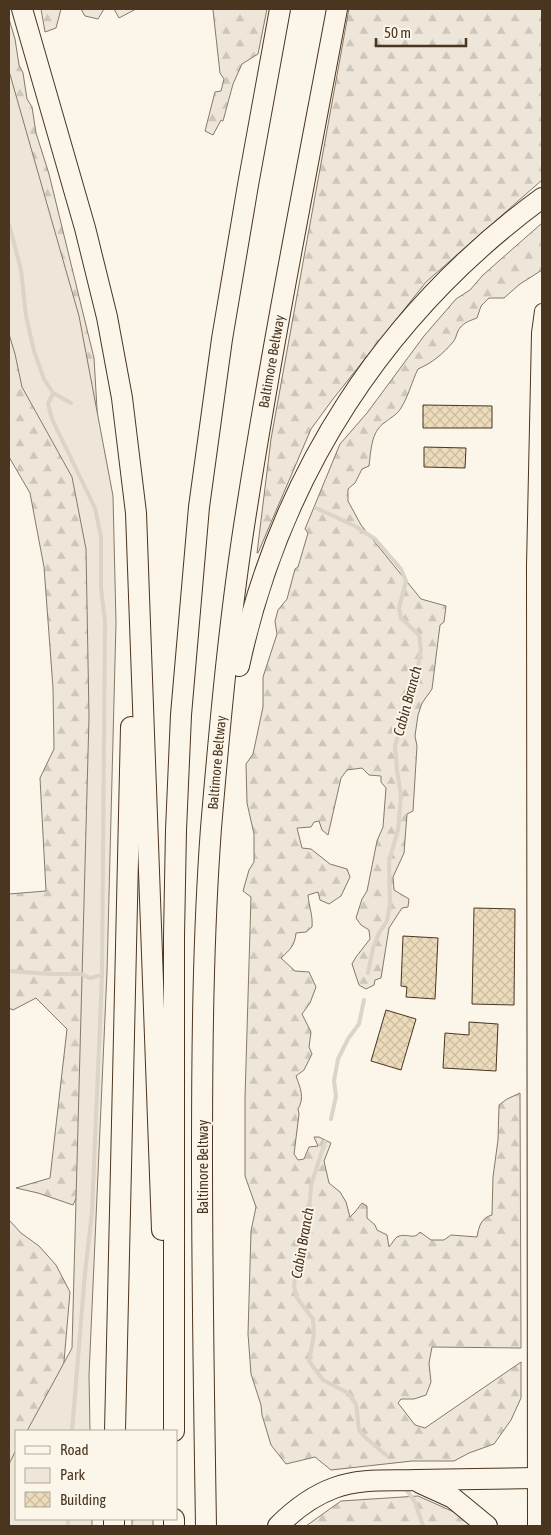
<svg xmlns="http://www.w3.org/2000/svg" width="551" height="1535" font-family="'Asap Condensed',sans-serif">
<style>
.forest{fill:url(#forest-firs);stroke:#887966}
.park{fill:#ede6d9;stroke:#887966}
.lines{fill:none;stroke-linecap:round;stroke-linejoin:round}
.stream{stroke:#dcd4c6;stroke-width:4}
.building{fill:url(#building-cross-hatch);stroke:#4a3520}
.minor-casing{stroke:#4a3520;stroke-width:16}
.highway-casing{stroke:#4a3520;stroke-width:22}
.minor{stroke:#fbf6e9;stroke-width:14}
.highway{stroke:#fbf6e9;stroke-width:20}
.labels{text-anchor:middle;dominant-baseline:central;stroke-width:4;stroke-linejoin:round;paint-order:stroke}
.street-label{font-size:14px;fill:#4a3520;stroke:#fbf6e9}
.water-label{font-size:15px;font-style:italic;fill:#4a3520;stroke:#fbf6e9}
</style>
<defs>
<pattern id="forest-firs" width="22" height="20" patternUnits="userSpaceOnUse" patternTransform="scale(1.25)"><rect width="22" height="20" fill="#ede6d9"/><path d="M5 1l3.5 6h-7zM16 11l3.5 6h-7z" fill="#cdc6ba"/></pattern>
<pattern id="building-cross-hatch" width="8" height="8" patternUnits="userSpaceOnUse" patternTransform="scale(1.25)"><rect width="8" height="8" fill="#ecdcbc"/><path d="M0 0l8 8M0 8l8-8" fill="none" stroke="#ccbda1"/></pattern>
</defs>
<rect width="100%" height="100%" fill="#fbf6e9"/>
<!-- forest -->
<path class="forest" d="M41,9H61L56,28L45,32Z
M81,9H104L98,19L85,16Z
M114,9H136L119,18Z
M211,9H267L258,54L242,64L233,84L223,121L221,120L213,135L205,131L215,92L221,91L224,79L220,73L213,10Z
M349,9H542V180L426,282L333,399L311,429L258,553H257L271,439Z
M9,19L15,39L19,65L23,73L27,99L32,107L36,133L49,174L94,358L112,664L79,1192L73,1205L38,1193L16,1188L50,1178L67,1029L36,998L13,1010L9,1008V894L46,891L40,778L54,749L53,688L44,567L30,493L9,457Z
M542,223V270L520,284L504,298H489L481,306L477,318C469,321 462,323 458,331C456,335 456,339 453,342C443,354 432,363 418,369C412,381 409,395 401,408C397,415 390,418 384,423C371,432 371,451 369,466L362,469L355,483L348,489V501L361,525L421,599L446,606L444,622L440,625L432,689L422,703L418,715L415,736L417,746L413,811L407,814L404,853L393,877L394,890L409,899L408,907L402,908L389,928L381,978L375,980L374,985L366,989L359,985L352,964L356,957L370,939L369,930L361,925L356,918L362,899L367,891L377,841L383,827L386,788L381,782V776L369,775L362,768L347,770L341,778L328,835L322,830L319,821L314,822L311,827L297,828L302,848L311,849L330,864L347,869L350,877L341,896L329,904L320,900L318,892L308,895C309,907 313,915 312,927L306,932L296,933C295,945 290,950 281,958L295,971L309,972L316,987L310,1003L302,1014L311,1032L309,1047L312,1054L304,1070L296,1076C300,1087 305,1098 298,1109L299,1114L294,1154L298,1160L304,1159L309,1147L318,1146L314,1137H319L331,1143L324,1161L329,1183L340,1192L346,1202L350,1217L355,1212L362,1203L367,1206V1218L375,1225L377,1230L387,1235L389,1247C392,1244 394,1239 397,1237C406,1232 414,1241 420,1232L431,1240H444L451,1235L477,1237C479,1226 481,1218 492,1215L493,1177L498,1140L499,1105L507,1099L520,1093L521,1348L432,1347L429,1363L431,1382L426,1395L414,1399H401L398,1403L415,1425L425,1428L521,1362V1398L511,1420L494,1444L469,1453L454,1461H412L331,1470L315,1457L286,1464L271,1445L262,1415L261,1405L251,1374L248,1334L251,1231L256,1207L245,1176V1098L251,897L243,891L249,870L254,862V834L247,803L246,764L253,754L263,707V677L277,634L275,621L278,610L287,599L295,569L298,567L308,533L305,529L340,444L367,413L424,336L456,299L470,290L483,275Z
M9,1220L21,1233L39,1246L56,1265L70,1292L58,1431H16V1519L9,1526Z
M418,1496L454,1512L472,1526H306L341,1501Z
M132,1519H153V1526H132Z"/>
<!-- park -->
<path class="park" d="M9,71L79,316L113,496L116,623L107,972L89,1375L90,1431H27L72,1348L89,717L86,549L72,477L22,387L15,354L9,334Z
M16,1450V1519H92V1526H9V1464Z"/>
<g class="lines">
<!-- stream -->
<path class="stream" d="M9,224L21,270L26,316L34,351L44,379L53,393L71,403
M53,393L48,404L52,419L95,508L101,537V588L105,621L102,975L92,1212L85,1273L72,1431
M316,508L355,526L375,539L401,569L406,581L399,608L401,618L419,635L421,650L417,671L395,746L397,770L401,797L398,830L389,861L390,904L387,921L379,933L373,948L368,973
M9,971L50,974H81L90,978L102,975
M331,1119L336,1096L334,1081L338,1059L348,1039L359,1024L364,1000
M325,1142L311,1185L308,1226L297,1265L294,1286L297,1298L313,1319L314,1335L309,1361L323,1380L348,1393L356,1404L359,1430L366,1438L386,1455
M406,1489L415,1502L423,1526
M68,1519V1526"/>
</g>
<!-- building -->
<path class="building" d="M423,405L492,406V428H423Z
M424,447L466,448L465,468L424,467Z
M474,908L515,909L514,1005L472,1004Z
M403,936L438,938L435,999L406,997L407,987L401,986Z
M386,1010L416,1019L401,1070L371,1061Z
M469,1022L498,1024L496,1071L443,1068L445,1033L469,1035Z"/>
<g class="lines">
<defs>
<path id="minor" d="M535,1526L534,566L539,333L542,311"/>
<g id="highway">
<path d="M22,9L85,228L107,317L122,398L136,513L162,1230"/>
<path d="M239,666C280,475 384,314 542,198"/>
<path d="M115,1431L131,727"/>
<path d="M174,1431V936L176,830L181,715L199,507L222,339L248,185L280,9"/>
<path d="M420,1483L453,1498L487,1526"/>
<path d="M174,1519V1526"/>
<path d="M114,1526V1519"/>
<path id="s1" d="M206,1526C204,1403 202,1281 202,1158C202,1048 203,938 211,828C220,722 230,612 247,507C273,341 306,175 337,9"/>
<path d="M278,1526C294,1510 312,1496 334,1488C361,1478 389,1481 417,1480C456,1479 496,1479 535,1478"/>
</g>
</defs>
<!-- minor casing -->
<use href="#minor" class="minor-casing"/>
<!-- highway casing -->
<use href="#highway" class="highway-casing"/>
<!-- minor -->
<use href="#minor" class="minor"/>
<!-- highway -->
<use href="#highway" class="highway"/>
</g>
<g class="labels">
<!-- street labels -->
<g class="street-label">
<text stroke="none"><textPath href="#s1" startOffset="1169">Baltimore Beltway</textPath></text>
<text stroke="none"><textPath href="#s1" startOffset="764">Baltimore Beltway</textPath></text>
<text transform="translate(203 1167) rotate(-90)">Baltimore Beltway</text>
</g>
<!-- water labels -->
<g class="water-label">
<text transform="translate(407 701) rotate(-75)">Cabin Branch</text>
<text transform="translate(302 1243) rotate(-80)">Cabin Branch</text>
</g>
</g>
<!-- border -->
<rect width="551" height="1535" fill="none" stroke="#4a3520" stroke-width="20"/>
<!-- legend -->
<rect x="15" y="1430" width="162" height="90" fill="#fbf6e9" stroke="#b4a999"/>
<rect x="25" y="1446" width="25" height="8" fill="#fbf6e9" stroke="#b4a999"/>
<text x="60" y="1455" font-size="15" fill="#4a3520">Road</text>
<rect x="25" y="1468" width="25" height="15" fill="#ede6d9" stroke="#b4a999"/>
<text x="60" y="1480" font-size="15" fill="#4a3520">Park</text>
<rect x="25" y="1492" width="25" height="15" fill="url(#building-cross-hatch)" stroke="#b4a999"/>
<text x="60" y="1505" font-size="15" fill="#4a3520">Building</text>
<!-- scale -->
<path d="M376 38v8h90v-8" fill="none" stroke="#4a3520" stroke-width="2.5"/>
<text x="384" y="38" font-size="15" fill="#4a3520" stroke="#fbf6e9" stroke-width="4" paint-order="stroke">50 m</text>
</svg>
